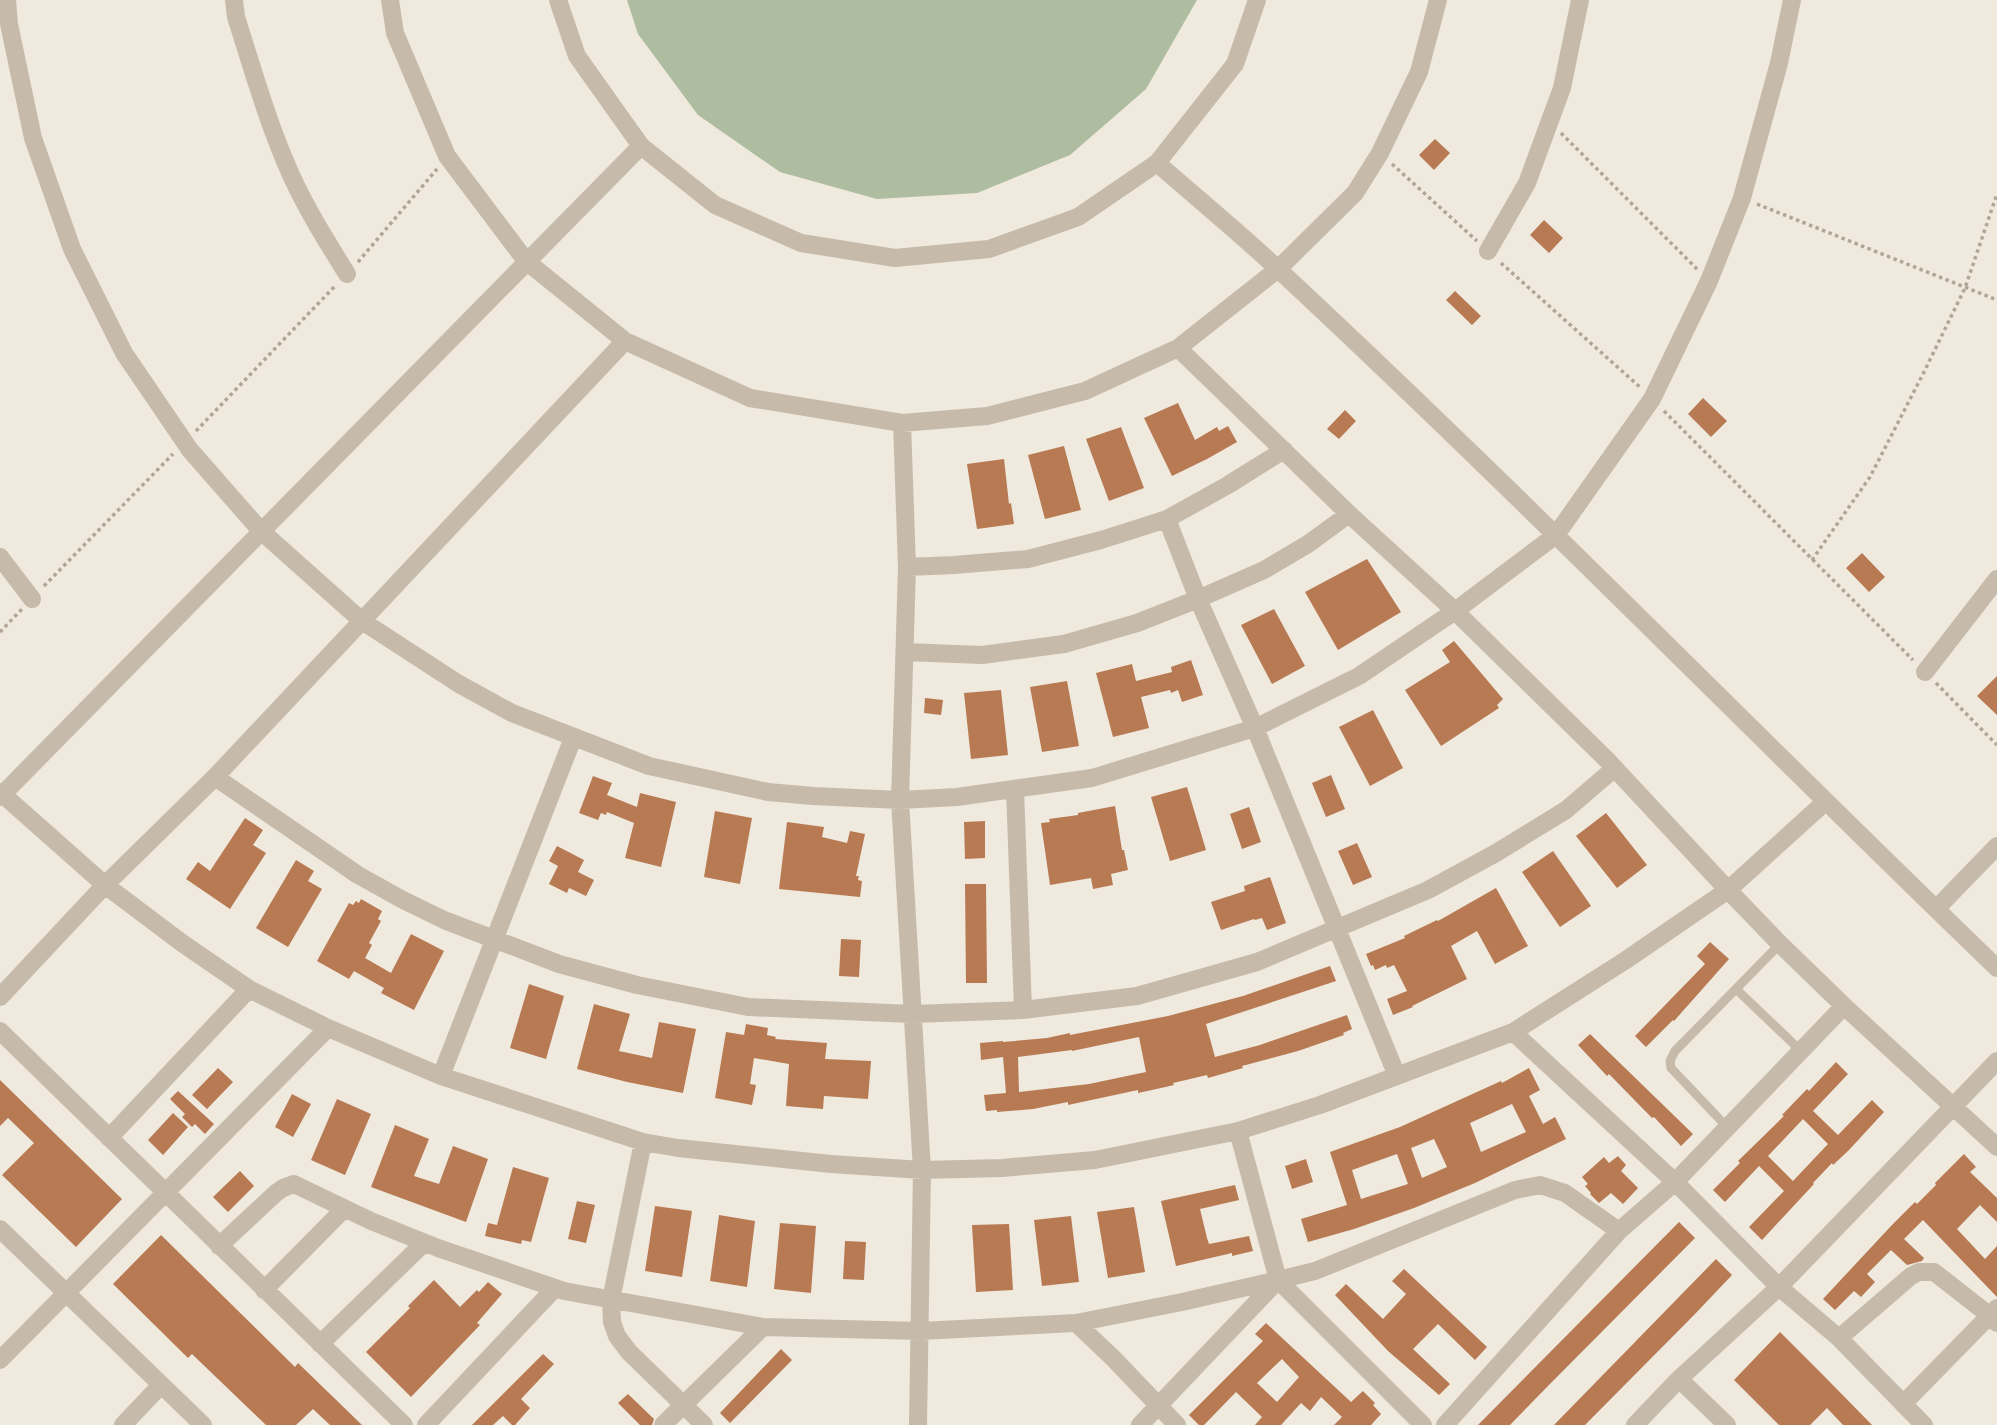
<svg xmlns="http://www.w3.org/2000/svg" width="1997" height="1425" font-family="Barlow,sans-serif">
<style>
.green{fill:#aebc9f}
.building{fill:#b77a53;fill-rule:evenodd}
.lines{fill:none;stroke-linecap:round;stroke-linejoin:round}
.path{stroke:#b1a595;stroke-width:3.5;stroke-dasharray:3.5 3.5;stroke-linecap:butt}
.service{stroke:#c6bbab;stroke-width:9}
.minor{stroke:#c6bbab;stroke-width:18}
.tertiary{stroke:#c6bbab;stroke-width:18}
</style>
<rect width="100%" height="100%" fill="#efe9de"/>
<!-- green -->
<path class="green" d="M627,0H1197L1146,89L1070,155L977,193L877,199L780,172L698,115L638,34Z"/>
<!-- building -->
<path class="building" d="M1435,139L1450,153L1434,170L1419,155Z
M1544,220L1563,238L1549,253L1530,235Z
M1455,291L1481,316L1472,325L1446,300Z
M1703,398L1727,421L1711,437L1688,414Z
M1178,403L1195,440L1217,427L1219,431L1228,426L1237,442L1207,459L1172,476L1144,418Z
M1345,410L1356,421L1339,439L1327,429Z
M1121,427L1144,488L1109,501L1086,439Z
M1064,446L1081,510L1045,519L1028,455Z
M1004,459L1009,504L1011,503L1014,524L977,529L967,464Z
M1862,553L1885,577L1869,592L1846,568Z
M1367,559L1401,612L1338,650L1305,592Z
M1274,609L1305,666L1272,684L1241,625Z
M1454,641L1503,699L1497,705L1499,708L1441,746L1405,690L1450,662L1442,650Z
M1191,660L1203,695L1182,702L1178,690L1171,693L1170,690L1141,697L1149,728L1113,737L1096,673L1132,664L1136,681L1172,672L1171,667Z
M1997,676V715L1977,696Z
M1067,681L1079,746L1042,752L1030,687Z
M1001,690L1008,755L971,759L964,693Z
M925,698L943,700L941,715L924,713Z
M1373,710L1403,768L1370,786L1339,727Z
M1331,775L1345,809L1326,817L1312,783Z
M593,776L612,783L607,795L637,807L640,793L676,802L661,867L625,858L634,823L607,812L606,815L601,813L598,820L579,813Z
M1187,787L1206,850L1170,861L1151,797Z
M1115,806L1122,850H1124L1128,870L1111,874L1113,885L1093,889L1091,878L1050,885L1041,823L1050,822L1049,819L1078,815V813Z
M1249,807L1261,842L1242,849L1230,814Z
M715,811L752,818L740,884L704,877Z
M1606,813L1647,865L1617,888L1576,836Z
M245,818L263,830L253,845L266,853L230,909L186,879L198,862L210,871Z
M985,821V858L965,859L964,822Z
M787,822L824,827L822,837L847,843L850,831L865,834L856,876H859L858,880L862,881L860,897L779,889Z
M1357,843L1372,877L1353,885L1338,851Z
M557,846L584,860L578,872L594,880L586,896L569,888L567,893L549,884L558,866L549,861Z
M1553,851L1591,906L1560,927L1522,872Z
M296,860L314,871L308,881L322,889L288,947L256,928Z
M1270,877L1286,923L1267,930L1262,918L1255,920L1254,919L1221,930L1211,902L1245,891L1244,886Z
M965,884H986L987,983H966Z
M1496,888L1528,946L1495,964L1477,931L1451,946L1467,979L1412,1006L1413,1007L1393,1015L1387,999L1407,991L1394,965L1387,968L1386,965L1375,970L1373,965L1371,966L1366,954L1405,938L1404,936L1437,920L1438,921Z
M361,899L382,911L378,919L381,921L369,943L372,945L365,958L391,973L411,934L444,951L414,1010L381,993L384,988L354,971L349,979L317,961L349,903L353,905L356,901L359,903Z
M841,939L861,940L859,977L839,976Z
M1710,942L1729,959L1674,1021L1673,1020L1646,1047L1635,1036L1705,964L1697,956Z
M1330,966L1336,981L1206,1024L1215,1057L1260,1045L1347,1015L1352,1029L1343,1033L1344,1035L1298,1051L1242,1066L1243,1068L1208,1078L1207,1075L1173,1083L1174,1085L1161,1088L1138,1093V1090L1068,1105V1102L1033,1109L997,1112V1110L986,1111L984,1095L1006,1093L1003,1057L981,1060L980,1043L1003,1041V1042L1047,1038L1070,1033V1035L1168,1016L1243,996ZM1139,1037L1146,1072L1089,1084L1019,1092L1018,1057L1072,1050V1051Z
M529,984L564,996L546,1059L510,1048Z
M594,1004L630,1014L619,1051L652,1058L659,1022L696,1029L683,1093L627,1082L577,1069Z
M746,1024L768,1028L767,1035L776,1037L775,1039L827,1043L825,1059L871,1061L868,1099L824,1096L823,1109L786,1106L789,1064L754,1058L750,1084L756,1085L752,1105L715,1098L726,1032L744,1035Z
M1590,1034L1693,1134L1681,1146L1654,1117L1652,1118L1609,1074L1607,1076L1578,1045Z
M1836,1062L1848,1074L1813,1111L1838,1135L1872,1100L1884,1112L1849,1150L1833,1165L1832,1163L1813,1183L1814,1184L1762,1240L1749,1227L1784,1191L1759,1166L1725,1202L1713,1190L1740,1163L1738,1161L1784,1116L1782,1115L1807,1089L1809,1091ZM1803,1119L1828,1144L1793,1181L1768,1156Z
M218,1068L233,1082L207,1109L192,1095Z
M1529,1068L1540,1090L1529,1096L1543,1124L1555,1117L1566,1139L1475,1183L1414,1208L1354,1229L1308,1242L1301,1219L1347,1205L1330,1152L1400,1127L1501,1081L1502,1083ZM1512,1104L1526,1132L1481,1152L1470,1123ZM1434,1139L1447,1167L1422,1178L1411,1148ZM1397,1154L1408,1184L1361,1199L1352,1170Z
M0,1080L122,1199L76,1247L2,1175L34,1143L8,1118L0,1126Z
M178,1091L214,1124L205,1134L195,1124L192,1127L182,1117L185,1114L170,1099Z
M292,1094L311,1104L293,1137L275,1127Z
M337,1099L371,1114L345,1175L311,1160Z
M173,1113L188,1127L163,1155L148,1140Z
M395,1125L429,1139L414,1176L439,1184L453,1146L488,1159L466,1222L371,1187Z
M1964,1154L1976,1167L1970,1172L1997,1198V1222L1980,1205L1957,1229L1985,1259L1997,1246V1297L1923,1220L1904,1239L1924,1258L1922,1261L1907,1265L1891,1250L1867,1274L1875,1282L1861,1297L1854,1291L1835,1310L1823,1299L1891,1226L1915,1202L1917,1204L1936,1185L1935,1183Z
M1618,1156L1626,1165L1621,1171L1638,1188L1623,1204L1611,1193L1599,1203L1590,1194L1591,1193L1585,1186L1588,1184L1582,1177L1604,1157L1609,1163Z
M1306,1159L1313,1182L1292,1189L1285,1166Z
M513,1167L549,1178L531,1242L522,1240L521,1244L485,1236L488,1223L497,1225Z
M240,1171L254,1186L228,1212L213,1197Z
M1235,1185L1239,1200L1200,1209L1207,1238L1209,1244L1249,1236L1253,1251L1232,1256V1253L1176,1266L1161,1201Z
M577,1201L595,1205L586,1243L568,1239Z
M655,1206L692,1211L682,1277L645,1271Z
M1134,1207L1145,1272L1108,1278L1097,1212Z
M719,1215L755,1221L747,1287L710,1281Z
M1071,1216L1079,1282L1042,1286L1034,1220Z
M1679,1222L1695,1238L1545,1389L1510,1425H1478Z
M780,1223L816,1226L811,1293L774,1289Z
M1009,1224L1013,1290L976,1292L972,1225Z
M161,1235L295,1367L298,1363L362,1425H330L313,1409L296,1425H266L192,1354L188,1358L113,1284Z
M845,1241L866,1242L864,1280L843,1279Z
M1716,1259L1732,1275L1695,1314L1585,1425H1554Z
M1404,1269L1487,1347L1475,1360L1438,1324L1413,1349L1450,1384L1439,1395L1388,1351L1335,1295L1346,1284L1383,1319L1406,1294L1392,1281Z
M434,1280L460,1307L477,1290L479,1292L488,1282L502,1294L477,1323L480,1325L411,1397L366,1352L410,1308L408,1306Z
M1266,1323L1351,1402L1363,1391L1375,1403L1373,1405L1381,1414L1371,1425H1334L1342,1417L1321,1397L1310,1411L1301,1403L1281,1425H1255L1262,1417L1236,1392L1204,1425H1199L1189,1415L1263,1341L1255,1334ZM1282,1359L1299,1377L1277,1402L1257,1383Z
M1780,1332L1824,1376L1872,1425H1843L1827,1408L1810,1425H1779L1734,1380Z
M781,1349L792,1360L730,1423L720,1413Z
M543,1354L554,1364L521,1399L530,1408L515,1425H512L503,1416L493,1425H472Z
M628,1394L654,1419L652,1425H640L618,1403Z"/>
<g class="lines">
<!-- path -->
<path class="path" d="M1561,133L1697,269
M1392,164L1477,241
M1757,204L1997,300
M358,262L437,169
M1501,263L1641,388
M1664,411L1913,660
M196,431L336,285
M1812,560L1870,477L1923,374L1965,288L1997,194
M44,586L173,454
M0,632L22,609
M1936,683L1997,745"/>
<!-- service -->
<path class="service" d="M1737,990L1800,1050
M1727,1127L1671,1068L1670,1061L1675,1051L1780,944"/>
<!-- minor -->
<path class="minor" d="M7,0L9,24L33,138L72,249L124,353L190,450L261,531L362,621L459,684L512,713L649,766L768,792L813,796L900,800L957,797L1092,778L1255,728L1359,676L1455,611L1556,535L1652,399L1709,281L1742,198L1779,63L1792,0
M234,0L236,17C253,70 268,124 291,175C307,210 327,242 347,274
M390,0L395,33L447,156L526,261L625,341L750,398L902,423L987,416L1085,391L1178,348L1278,269L1355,193L1380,153L1419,72L1438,0
M1157,163C1198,199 1240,233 1280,271C1524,498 1757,737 1997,968
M1488,251L1527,183L1562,88L1580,0
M1178,348L1349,514L1455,611L1607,760L1728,890L1780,944L1844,1006L1997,1147
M902,423L907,567L900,800L922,1170L918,1425
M1167,519L1198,599L1255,728L1397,1076
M0,557L32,599
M907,567L954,565L1028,559L1101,540L1167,519L1228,485L1284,450
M905,652L982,655L1064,644L1137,623L1198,599L1264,570L1308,544L1349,514
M1925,672L1997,579
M215,777L358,875L403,900L444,920L559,964L637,985L748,1007L912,1014L1023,1010L1137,996L1257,962L1428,890L1496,853L1566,810L1615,768
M1015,789L1023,1010
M0,792L105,885L182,943L249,989L328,1028L441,1076L643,1142L678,1148L831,1164L922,1170L1002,1168L1095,1160L1238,1131L1320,1105L1513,1032L1626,960L1728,890L1825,802
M1936,909L1997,846
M0,997L105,885L215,777L625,341
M0,1031L404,1425
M1513,1032L1675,1182L1779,1287L1839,1338L1924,1425
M441,1076L573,738
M1238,1131L1278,1280L1423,1425
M109,1138L249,989
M643,1142L611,1300L612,1322L617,1336L629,1352L704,1425
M0,1229L203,1425
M219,1246L276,1193L283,1188L294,1184L371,1221L438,1248L564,1291L763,1327L921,1331L1076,1323L1182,1302L1278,1280L1315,1271L1515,1190L1540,1185L1565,1193L1619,1231
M264,1290L344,1209
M1076,1323L1113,1358L1177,1425
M1839,1338L1911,1276L1919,1272H1934L1989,1315L1997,1323
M320,1344L424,1243
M0,1360L328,1028
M1679,1379L1727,1425
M1903,1404L1997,1308
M123,1425L161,1385
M426,1425L555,1288
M663,1425L763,1327
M1140,1425L1278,1280
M1445,1425L1619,1231L1675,1182L1844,1006
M1635,1425L1679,1379L1779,1287L1997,1061"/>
<!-- tertiary -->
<path class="tertiary" d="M558,0L577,56L641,146L715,205L801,243L895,258L989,249L1078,217L1157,163L1235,64L1257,0
M0,797L641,146"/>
</g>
</svg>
